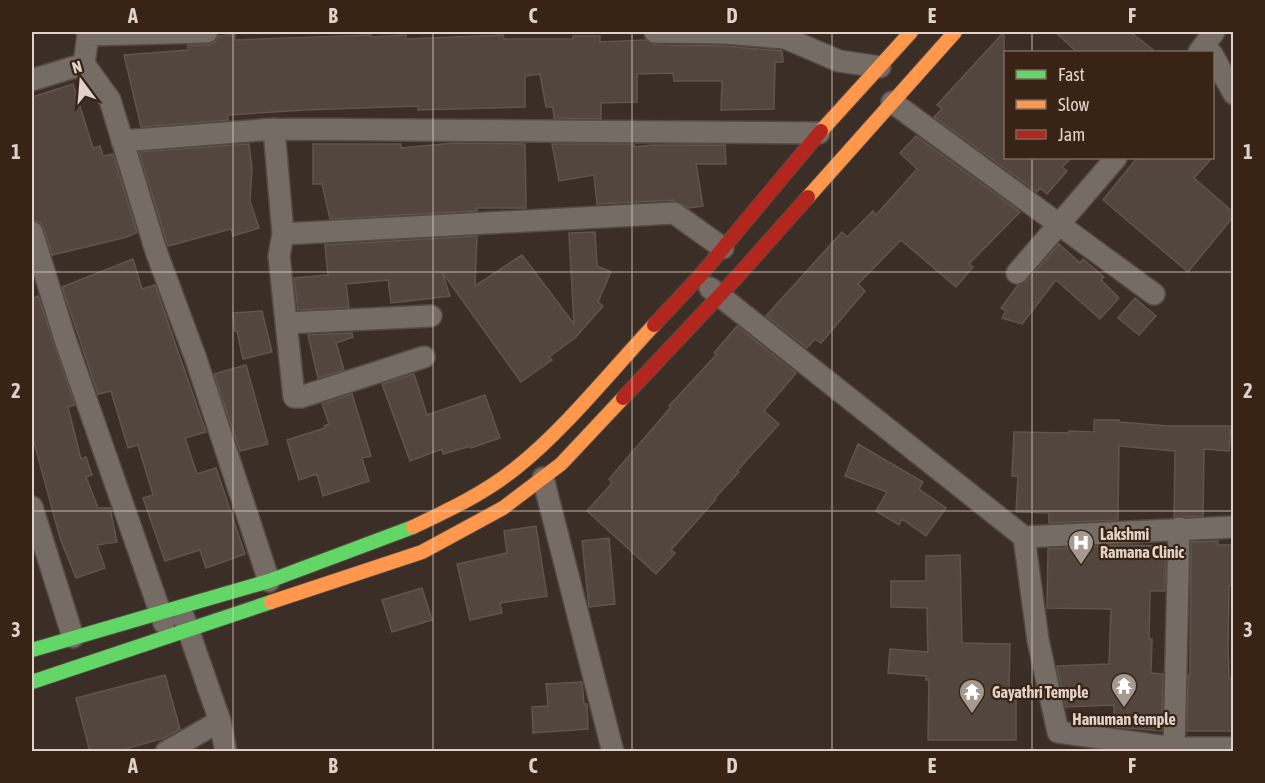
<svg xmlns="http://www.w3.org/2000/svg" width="1265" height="783" font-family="'Asap Condensed',sans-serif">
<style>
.building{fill:#52463e;stroke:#5f554d;stroke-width:1.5}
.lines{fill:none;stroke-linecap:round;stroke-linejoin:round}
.street-casing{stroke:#564b44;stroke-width:24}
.fast-casing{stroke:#564b44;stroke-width:16}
.slow-casing{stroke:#564b44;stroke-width:16}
.jam-casing{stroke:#564b44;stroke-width:16}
.street{stroke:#766c66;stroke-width:21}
.fast{stroke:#63d668;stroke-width:14}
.slow{stroke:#ff974d;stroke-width:14}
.jam{stroke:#b3261e;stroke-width:14}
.grid{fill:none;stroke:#e0d2c9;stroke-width:1.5;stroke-opacity:0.55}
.labels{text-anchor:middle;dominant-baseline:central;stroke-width:4.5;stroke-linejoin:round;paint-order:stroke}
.poi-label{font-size:16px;font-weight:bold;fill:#e0d2c9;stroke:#382314;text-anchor:start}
.neatline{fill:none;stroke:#e0d2c9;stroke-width:2}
.grid-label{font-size:20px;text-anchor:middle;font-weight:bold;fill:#e0d2c9}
</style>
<rect width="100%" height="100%" fill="#3b2e26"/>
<!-- building -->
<path class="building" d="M1004,32L1005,158H1071L1062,167L1067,171L1047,194L1040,188L1037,192L934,117L942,109L937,105Z
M1055,32H1130L1156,52H1077Z
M235,34V40L371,35V37L406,35V39L503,35L504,39H573V36H600V42L646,40L655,45L723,46L782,51L783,62H775L774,109L721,110L722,81H674L673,73L637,74V102L601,103V119L554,118L553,107H546L540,74L525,76V107L418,110V106L304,110L228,115V120L141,127L124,55L188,50V45H208L214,43L219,36Z
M73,84L93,148L100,146L103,156L113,154L137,232L127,237L52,255L44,228L40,222L32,220V97Z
M916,136L1020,212L969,264L973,267L956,287L901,240L858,284L865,291L821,343L815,339L807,348L766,316L842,232L847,237L873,211L876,215L917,169L900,153Z
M454,143L525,144L526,208H477V211L330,219L322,184H313V144H401V148Z
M249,144L252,168L250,201L259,228L233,236L231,229L168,246L139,152Z
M552,144H634V147L653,145H725L726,164H696L703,206L689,208L673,200L597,204L594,175L559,181Z
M1137,158H1212L1194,178L1233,212V217L1188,272L1103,200Z
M595,232L597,266L611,272L598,302L603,306L575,338L549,357L552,360L521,382L442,272L450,296L391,303L388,280L346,284L349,307L298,310L294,278L328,275L325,245L477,236L475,286L522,255L574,324L569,233Z
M1059,244L1080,263L1083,259L1104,277L1101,280L1119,298L1100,319L1056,280L1022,324L1002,318L1006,311L1001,308L1018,285L1027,281Z
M133,259L142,289L155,285L206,432L185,438L197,474L216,468L245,554L206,568L200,550L165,561L143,498L153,495L138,445L128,448L111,391L98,394L62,287Z
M38,296L75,405L68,407L81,459L86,457L92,475L86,477L98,508H110L117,542L97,545L105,568L76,578L60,538L32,435V299Z
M1135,298L1156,316L1139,335L1118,318Z
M262,311L272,352L243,359L237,331H235L233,313Z
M737,326L796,373L764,411L779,424L737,471L739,472L715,498L716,499L671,550L675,553L656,574L587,511L612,483L609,479L671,407L669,406L716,355L714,353Z
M352,333L353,337L336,343L344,370L318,378L308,335Z
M246,365L268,444L240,451L214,374Z
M414,374L427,415L485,395L500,438L471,448V446L443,454L442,449L410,461L382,384Z
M352,394L371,456L362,458L369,481L323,496L317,474L299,480L287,440L325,428L324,426L329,424L322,404Z
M1094,420H1119V422L1167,426H1231L1229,451L1204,449L1203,516L1174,517L1175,451L1119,446L1118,520L1049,523V513L1016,512L1018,476H1012L1014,432L1069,433V431L1094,432Z
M858,444L923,482L919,489L946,508L926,536L902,519L899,525L876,511L887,492L845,476Z
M536,526L547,596L500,603L502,613L470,620L457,564L507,553L504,531Z
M609,538L615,604L589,607L582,541Z
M1218,541V545H1233V586H1229L1228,649L1229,678H1233V731H1187L1188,675H1190L1191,542Z
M1124,545L1166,546L1165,591H1150L1149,639H1152L1151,673L1163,674L1162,731L1114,727V705L1066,707L1057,668V666L1109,664L1111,609L1047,608L1048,549Z
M960,555L962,643L1010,644L1009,690H1016V740H928L929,680H926V676L888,673L890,649L928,652L927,608L891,607V581H926V556Z
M422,588L432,620L392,632L382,600Z
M165,675L180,729L164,738L115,752H90L76,698Z
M582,682L584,704H587L588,729L533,733L532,707L548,706L546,684Z"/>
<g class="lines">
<defs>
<path id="street" d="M87,32L88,35L84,64L110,100L156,251L196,359L269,581
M655,32L724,33L785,38L839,61L880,67
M88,35L207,32
M1199,52L1214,32
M1212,54L1234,94
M32,80L84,64
M892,102L1154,294
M274,129L283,234L674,213L723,248
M122,141L274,129L819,133
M32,232L65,339L164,623
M283,234L279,256L294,397H301L424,357
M1017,273L1116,158
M710,288L1024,537L1038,640L1058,732L1174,748H1234
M286,323L431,316
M543,478L613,752
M32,507L73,637
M1024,537L1234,527
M184,618L220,721L226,752
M166,752L220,721
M1174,752L1179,528"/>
<path id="fast" d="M32,650L269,581L413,527
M32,682L271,602"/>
<path id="slow" d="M821,131L911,32
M808,197L955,32
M413,527C449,510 485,493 516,468C565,429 611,371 654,325
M271,602L422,552L503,508L561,464L623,398"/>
<path id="jam" d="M654,325L699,277L821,131
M623,398L736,278L808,197"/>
</defs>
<!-- street casing -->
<use href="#street" class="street-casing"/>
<!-- fast casing -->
<use href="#fast" class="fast-casing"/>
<!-- slow casing -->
<use href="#slow" class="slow-casing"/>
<!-- jam casing -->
<use href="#jam" class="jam-casing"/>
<!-- street -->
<use href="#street" class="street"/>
<!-- fast -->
<use href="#fast" class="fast"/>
<!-- slow -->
<use href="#slow" class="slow"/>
<!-- jam -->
<use href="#jam" class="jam"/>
</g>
<!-- grid -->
<path class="grid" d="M233,32V752M433,32V752M632,32V752M832,32V752M1032,32V52M1032,158V752M32,272H1234M32,511H1234"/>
<!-- icons -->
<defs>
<symbol id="hospital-pin" viewBox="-11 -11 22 30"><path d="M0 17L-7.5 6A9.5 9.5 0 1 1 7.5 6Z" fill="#a69990" stroke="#382314"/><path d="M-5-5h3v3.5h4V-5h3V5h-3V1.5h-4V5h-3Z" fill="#fff"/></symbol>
<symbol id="temple-pin" viewBox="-11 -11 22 30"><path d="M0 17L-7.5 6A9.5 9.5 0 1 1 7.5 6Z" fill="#a69990" stroke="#382314"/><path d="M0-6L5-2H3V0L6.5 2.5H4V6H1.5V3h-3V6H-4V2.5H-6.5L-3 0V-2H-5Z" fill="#fff"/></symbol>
</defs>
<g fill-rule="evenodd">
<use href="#hospital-pin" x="1066" y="528" width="30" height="40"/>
<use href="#temple-pin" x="1109" y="671" width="30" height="40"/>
<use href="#temple-pin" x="957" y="677" width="30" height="40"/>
</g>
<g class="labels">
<!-- poi labels -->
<g class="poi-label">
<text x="1100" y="534">Lakshmi<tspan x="1100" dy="18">Ramana Clinic</tspan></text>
<text x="992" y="692">Gayathri Temple</text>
<text x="1124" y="719" text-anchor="middle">Hanuman temple</text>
</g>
</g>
<!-- border -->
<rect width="1265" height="783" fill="none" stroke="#382314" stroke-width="66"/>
<!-- legend -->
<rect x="1004" y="51" width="210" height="108" fill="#382314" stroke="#7b695c" stroke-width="1.5"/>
<rect x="1016" y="70" width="30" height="9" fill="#63d668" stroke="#7b695c" stroke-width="1.5"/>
<text x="1058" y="81" font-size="18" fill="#e0d2c9">Fast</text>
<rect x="1016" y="100" width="30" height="9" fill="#ff974d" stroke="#7b695c" stroke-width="1.5"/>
<text x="1058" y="111" font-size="18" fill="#e0d2c9">Slow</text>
<rect x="1016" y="130" width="30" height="9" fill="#b3261e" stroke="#7b695c" stroke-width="1.5"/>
<text x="1058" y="141" font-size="18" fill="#e0d2c9">Jam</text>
<!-- north arrow -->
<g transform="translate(81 81) rotate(344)" stroke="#382314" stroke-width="4.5" paint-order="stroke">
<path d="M0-4.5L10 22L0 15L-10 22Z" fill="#e0d2c9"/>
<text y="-9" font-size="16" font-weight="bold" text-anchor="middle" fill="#e0d2c9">N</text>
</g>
<rect x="33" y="33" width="1199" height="717" class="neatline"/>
<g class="grid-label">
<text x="133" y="23">A</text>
<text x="333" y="23">B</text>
<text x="533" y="23">C</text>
<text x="732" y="23">D</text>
<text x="932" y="23">E</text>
<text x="1132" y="23">F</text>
<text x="16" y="159">1</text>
<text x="1248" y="159">1</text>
<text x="16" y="398">2</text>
<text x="1248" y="398">2</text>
<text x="16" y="637">3</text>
<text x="1248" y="637">3</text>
<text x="133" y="773">A</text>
<text x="333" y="773">B</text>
<text x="533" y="773">C</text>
<text x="732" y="773">D</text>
<text x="932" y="773">E</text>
<text x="1132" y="773">F</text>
</g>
</svg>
